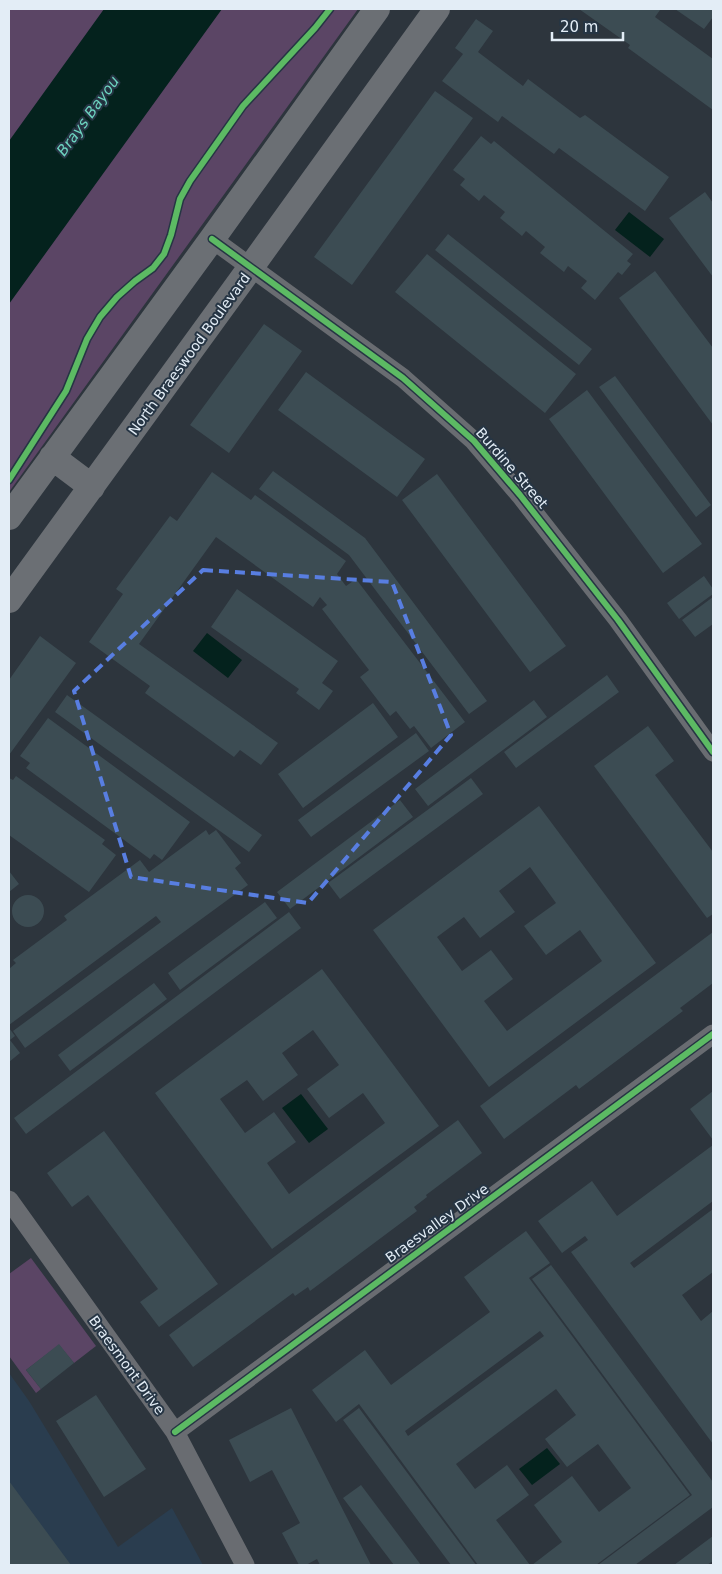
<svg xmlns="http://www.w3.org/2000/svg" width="722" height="1574" font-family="'DejaVu Sans',sans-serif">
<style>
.built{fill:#2a3d4f}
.green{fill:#5b4565}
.water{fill:#04221d}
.building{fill:#3c4c53;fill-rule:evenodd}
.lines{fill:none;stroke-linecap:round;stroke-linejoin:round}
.minor{stroke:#696c71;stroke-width:19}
.secondary{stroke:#6b6f74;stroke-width:26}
.cycleway-casing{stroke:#263544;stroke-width:9}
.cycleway{stroke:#5cba63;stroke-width:6}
.marked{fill:none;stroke:#587ee1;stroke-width:4;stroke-dasharray:10 6;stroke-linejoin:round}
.labels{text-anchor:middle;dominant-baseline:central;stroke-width:4;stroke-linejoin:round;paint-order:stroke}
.street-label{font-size:14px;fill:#e3edf6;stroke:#263544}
.water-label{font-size:15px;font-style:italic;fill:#6dd4c0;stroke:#263544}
</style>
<rect width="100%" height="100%" fill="#2d353d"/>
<!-- built -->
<path class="built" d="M9,1373L29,1401L118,1547L172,1508L203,1565H9Z"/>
<!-- green -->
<path class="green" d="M9,9H358L9,492Z
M31,1258L96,1346L74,1363L59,1345L26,1370L41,1389L36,1393L9,1356V1274Z"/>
<!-- water -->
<path class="water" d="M104,9H222L9,304V141Z
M629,212L664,239L650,257L615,230Z
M207,633L242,660L228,678L193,651Z
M301,1094L328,1129L309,1143L282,1108Z
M547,1448L560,1464L532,1485L519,1469Z"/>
<!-- building -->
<path class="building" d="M579,9H657L660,10L655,17L713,59V110L628,48L630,45Z
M675,9H713V17L704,29Z
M476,19L493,31L478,52L523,86L528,79L580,118L585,115L669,177L645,211L559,148L554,154L502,116L498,122L442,81L463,54L455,48Z
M435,91L473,118L352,285L314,257Z
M481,136L491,144L494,141L633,254L627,261L631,264L622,275L618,272L595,300L581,288L587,281L568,266L564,272L540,253L545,247L526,231L522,236L500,218L505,212L484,195L479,201L460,185L465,179L453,170Z
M705,192L713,203V277L669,218Z
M448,234L592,349L579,365L435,250Z
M427,254L576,374L545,413L395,292Z
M655,271L713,348V425L619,298Z
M264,324L302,351L229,453L190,425Z
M306,372L425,459L397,497L278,410Z
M615,376L711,505L696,517L599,387Z
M587,390L702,544L663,573L549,419Z
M273,471L365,538L487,701L469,714L349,555L259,489Z
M212,472L251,500L255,495L346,561L337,574L346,586L356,579L465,722L431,748L414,726L410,729L396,711L390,716L360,677L369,670L322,609L327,605L320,597L313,607L216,537L139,644L278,743L261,765L240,750L234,757L145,693L150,686L89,642L123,594L116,589L170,516L177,521Z
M437,474L566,646L530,672L402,500Z
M704,576L713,589V594L679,619L667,603Z
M237,589L338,661L322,683L333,691L319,710L296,693L299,689L211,627Z
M713,597V624L695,637L682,620Z
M40,636L76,663L9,755V680Z
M607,675L619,692L516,768L504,752Z
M67,695L262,835L249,852L55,712Z
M534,700L547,717L428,806L415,789Z
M373,703L398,737L303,808L278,774Z
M48,718L190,822L162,860L154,854L150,859L26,768L30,763L20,756Z
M648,726L674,761L655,775L713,852V914L707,918L594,766Z
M416,733L429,751L311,837L298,820Z
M16,776L105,840L102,844L116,855L89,892L9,835V778L13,780Z
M471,778L483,794L340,899L328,883Z
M400,800L413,817L290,909L277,892Z
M539,806L656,963L489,1087L373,930ZM530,867L556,903L524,926L546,955L580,930L602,961L507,1031L484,1001L513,979L491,950L462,971L437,937L464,917L480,938L515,912L499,891Z
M206,830L209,835L216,830L241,863L235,868L248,885L25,1048L13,1031L161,922L156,916L9,1025V969L16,963L13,960L67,920L64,916L140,860L149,872Z
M9,871L19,884L9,892Z
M12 911a16 16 0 1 1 32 0a16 16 0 1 1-32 0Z
M265,902L277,918L180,990L168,973Z
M289,912L301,928L26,1134L14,1118Z
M713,932V983L680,1008L683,1011L579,1089L576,1085L504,1139L480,1106Z
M322,969L439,1126L272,1249L155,1093ZM313,1030L339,1065L307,1089L329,1118L363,1093L385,1123L289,1194L267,1163L296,1142L274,1112L245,1133L220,1099L247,1080L263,1101L298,1075L282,1053Z
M154,983L167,999L70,1071L58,1055Z
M9,1028L15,1036L10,1040L20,1053L9,1062Z
M713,1091V1140L690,1109Z
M458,1120L482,1153L426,1195L427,1197L414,1207L417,1211L310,1291L308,1287L295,1296L293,1293L193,1367L169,1335Z
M104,1131L218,1284L159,1327L140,1302L158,1289L88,1195L72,1207L47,1173Z
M713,1145V1201L630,1263L634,1268L713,1209V1272L682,1295L701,1321L713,1311V1444L571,1252L588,1240L585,1236L562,1253L538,1221L592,1181L617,1216Z
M526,1231L550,1263L529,1278L690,1495L596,1565H532L562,1542L534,1505L572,1476L599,1512L631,1488L598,1444L567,1467L545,1439L576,1415L556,1389L456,1464L475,1489L507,1465L529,1495L496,1520L530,1565H478L359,1404L336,1422L312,1390L365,1350L391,1385L490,1312L464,1277ZM540,1331L544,1336L408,1436L405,1431Z
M551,1265L713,1482V1507L635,1565H598L692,1495L532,1279Z
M59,1344L74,1363L41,1389L26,1370Z
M96,1395L146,1469L104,1497L56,1421Z
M291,1408L371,1565H320L317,1559L306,1565H299L282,1533L300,1523L272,1470L250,1482L229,1440Z
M359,1408L476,1565H451L343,1420Z
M9,1481L71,1565H9Z
M361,1485L421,1565H394L343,1498Z
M713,1536V1561L707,1565H674Z"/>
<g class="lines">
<!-- minor -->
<path class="minor" d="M212,239L403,378L474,441L520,495L618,620L713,752
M9,1200L175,1432L245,1565
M175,1432L713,1034"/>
<!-- secondary -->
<path class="secondary" d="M52,457L92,487
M9,517L212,239L377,9
M9,600L251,267L437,9"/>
<defs>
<path id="cycleway" d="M212,239L403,378L474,441L520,495L618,620L713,752
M9,480L66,391L87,339L100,317L117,297L135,281L153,268L164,254L171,235L180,199L190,181L243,106L315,28L330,9
M175,1432L713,1034"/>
</defs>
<!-- cycleway casing -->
<use href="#cycleway" class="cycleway-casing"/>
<!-- cycleway -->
<use href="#cycleway" class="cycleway"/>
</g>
<!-- marked area -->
<path class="marked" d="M203,570L392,582L451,735L308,903L131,877L74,691Z"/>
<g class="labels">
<!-- street labels -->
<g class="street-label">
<text transform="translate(189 354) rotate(-54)">North Braeswood Boulevard</text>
<text transform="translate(512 468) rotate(49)">Burdine Street</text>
<text transform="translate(437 1223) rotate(-36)">Braesvalley Drive</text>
<text transform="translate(127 1365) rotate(54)">Braesmont Drive</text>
</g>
<!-- water labels -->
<g class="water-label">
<text transform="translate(88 116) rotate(-54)">Brays Bayou</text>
</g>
</g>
<!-- border -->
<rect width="722" height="1574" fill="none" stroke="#e3edf6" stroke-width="20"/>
<!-- scale -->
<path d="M552 32v8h71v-8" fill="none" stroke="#e3edf6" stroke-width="2.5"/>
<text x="560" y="32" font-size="15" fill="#e3edf6" stroke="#263544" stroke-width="4" paint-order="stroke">20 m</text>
</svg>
